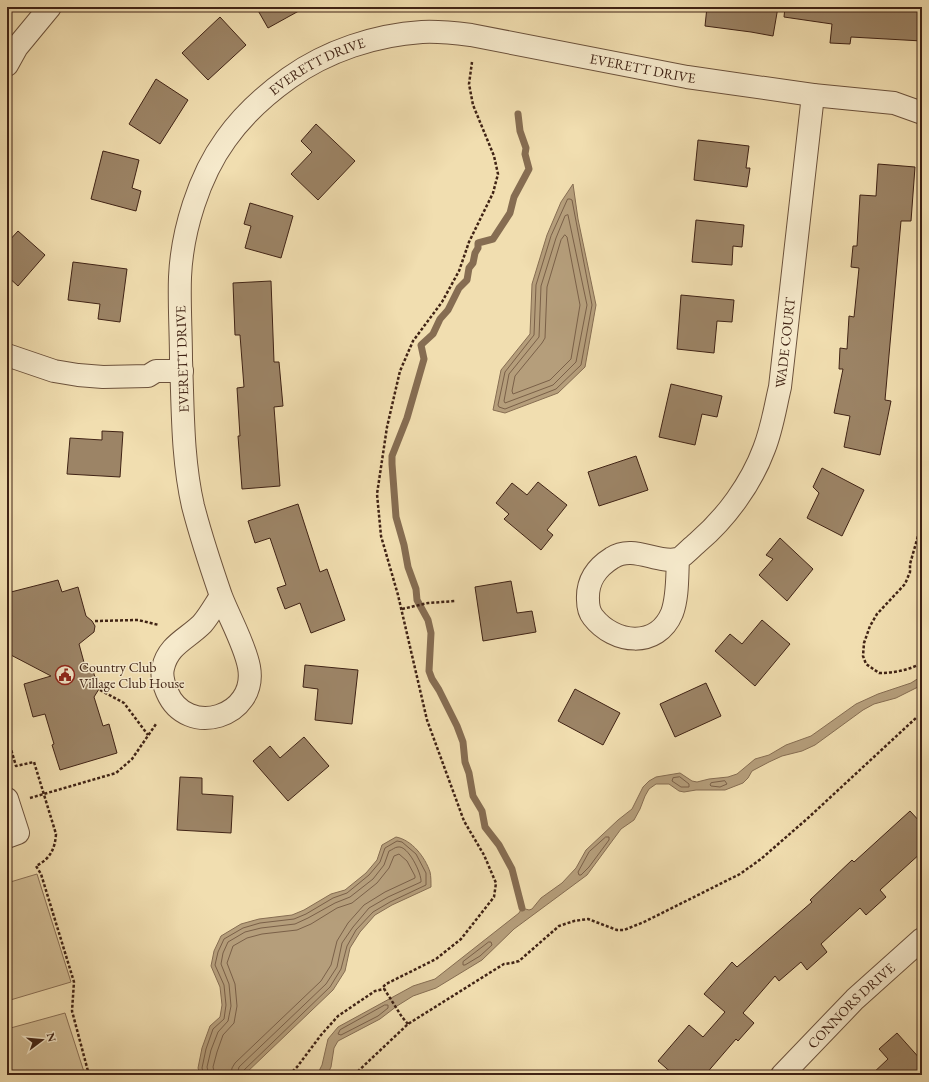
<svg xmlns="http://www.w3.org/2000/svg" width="929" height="1082" font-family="'EB Garamond',serif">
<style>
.green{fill:#d3be96;stroke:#8a7056}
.water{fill:#b59e7b;stroke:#866d52}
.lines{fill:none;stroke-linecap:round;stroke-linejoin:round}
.shore{stroke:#7a6048;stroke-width:1}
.stream{stroke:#866d52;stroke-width:7}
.building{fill:#9c8466;stroke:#402315}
.minor-casing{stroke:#6c523c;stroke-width:24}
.path{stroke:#402315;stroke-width:2.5;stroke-dasharray:3 2;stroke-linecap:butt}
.minor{stroke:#f6eacc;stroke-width:22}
.labels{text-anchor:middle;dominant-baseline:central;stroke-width:3;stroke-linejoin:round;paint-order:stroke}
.street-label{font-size:14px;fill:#402315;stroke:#f6eacc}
.poi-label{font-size:14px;fill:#402315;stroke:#f6eacc;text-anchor:start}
</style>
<rect width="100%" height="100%" fill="#f1deb0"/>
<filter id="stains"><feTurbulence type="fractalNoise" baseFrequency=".005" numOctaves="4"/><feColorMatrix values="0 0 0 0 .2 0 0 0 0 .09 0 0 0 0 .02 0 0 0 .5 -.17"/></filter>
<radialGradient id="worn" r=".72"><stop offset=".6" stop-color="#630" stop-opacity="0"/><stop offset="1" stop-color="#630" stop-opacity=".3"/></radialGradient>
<!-- green -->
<path class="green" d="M37,874L71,982L7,1001V883Z
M65,1013L85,1075H7V1029Z"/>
<!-- water -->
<path class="water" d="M573,184L578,219L596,305L585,367L558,393L505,413L493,410L501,370L530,334L532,284L547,235L561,202Z
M922,676V685L896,698L874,704L863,710L815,745L802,751L782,756L769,762L752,771L748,778L743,783L725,790H696L684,792L679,791L669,784H656L649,789L645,796L640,809L634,820L621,829L587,875L514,929L482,960L436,988L413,996L397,1006L380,1019L338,1041L334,1048L331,1067L327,1075H313L319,1071L322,1065L328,1039L338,1027L413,986L435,979L519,913L522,908L529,910L532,909L541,898L562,883L576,868L586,850L618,820L632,809L643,787L649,781L656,777L680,773L692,781L697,782L709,779L728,777L737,774L755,759L769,755L786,745L811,736L856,704L878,694L911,683Z
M396,837C412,840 425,857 430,872C431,876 431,882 431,887L392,905L375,915L360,932L350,948L345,971L333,990L244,1075H200L198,1068L202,1048L210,1026L220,1017L222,1005L220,987L211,966L214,951L221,936L241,924L259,919L292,915L304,910L331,894L345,890L366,873L377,860L382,845Z"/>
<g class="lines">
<!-- shore -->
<path class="shore" d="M568,199H570L572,200L592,305L581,365L556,389L505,409L499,407L498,405L505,372L534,335L536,285L551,236Z
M568,215L587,305L576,362L553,385L505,403L504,401L509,374L539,337L541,286L556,238L565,216Z
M565,235L567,237L580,305L571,359L550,380L513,394L512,391L515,376L542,343L545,338L547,287L561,240Z
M680,777L689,784V787H681L672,781L673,778Z
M725,781L727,784L720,787L711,786L710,785L711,783Z
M606,837H609V840L589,867L581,875H579L578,872L589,852Z
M489,942H491L492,945L480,956L465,965H463V962Z
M385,1005H388V1008L378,1016L341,1035L338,1034L340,1030Z
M204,1075L202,1068L206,1049L213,1029L224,1019L226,1005L224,985L215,965L218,952L224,939L243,928L260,923L294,919L306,914L333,898L347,893L369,875L380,862L385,848L397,841L402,842L416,854L426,873V885L390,902L373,912L356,930L347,946L341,969L330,987L243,1071L242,1075
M209,1075L207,1067L211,1050L218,1032L228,1021L231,1006L229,984L221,964L223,953L228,942L245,932L261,928L295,924L308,918L335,903L350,897L373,879L384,865L389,851C392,850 395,847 398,847C408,845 422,874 421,882L388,897L369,908L353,927L342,943L337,967L326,984L239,1067L237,1075
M215,1075L213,1067L217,1052L223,1035L234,1023L237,1006L235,984L227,963L233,946L247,938L262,934L297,930L311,924L337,908L352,903L377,883L389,868L394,856L399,854L407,861L415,876V878L385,892L364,905L348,923L337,941L331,965L321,981L235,1063L232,1068L231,1075"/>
<!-- stream -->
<path class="stream" d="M518,114L520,131L526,148L525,154L529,169L514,197L510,213L493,239L478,243V248L475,253L473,263L469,268L467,280L459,288L448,310L440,319L433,334L421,345L424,359L407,418L392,456V464L396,517L404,545L408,567L416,589L417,600L428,620L431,633L429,671L432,679L439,690L457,726L463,742L465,762L469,773L473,796L482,811L485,827L499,845L512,869L522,908"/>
</g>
<!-- building -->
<path class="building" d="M256,7H306L268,28Z
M707,7H778L773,36L751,32L705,26Z
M785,7L922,8V41L851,37L850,44L830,43L832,24L784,17Z
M220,17L246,45L208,80L182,53Z
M156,79L188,100L160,144L129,124Z
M316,124L355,161L318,200L291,174L312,152L301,141Z
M698,140L749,146L746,168H750L747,187L694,180Z
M103,151L139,160L132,188L141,191L136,211L91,199Z
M878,164L915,167L911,221H901L885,400L891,401L880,455L844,447L850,416L834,413L843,369H839L840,348L847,349L849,316L854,317L859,268L851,267L853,246H857L860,195L876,196Z
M250,203L293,216L281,258L245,248L251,226L244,224Z
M696,220L744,225L742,247L733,246L732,265L692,262Z
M18,231L45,255L18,286L7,276V243Z
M73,262L127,269L120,322L98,319L100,304L68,300Z
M271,281L274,362H279L283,406L274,407L280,486L242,489L238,436H240L237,388L244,387L240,335H235L233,283Z
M681,295L734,300L732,322L717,321L714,353L677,349Z
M671,384L722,396L717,417L702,414L695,445L659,437Z
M102,431L123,432L120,477L67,474L70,438L102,440Z
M636,456L648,490L599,506L588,472Z
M822,468L864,490L842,536L807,518L819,493L813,487Z
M538,482L567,505L547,530L553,535L541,550L504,519L509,514L496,503L512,483L527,495Z
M298,504L320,572L327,569L345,620L311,633L300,603L285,609L277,588L286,585L270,538L255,543L248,521Z
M780,538L813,569L787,601L759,575L773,559L766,555Z
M58,580L62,592L78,587L86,616L92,621L95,626L94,632L79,644L85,666L93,671L99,689L94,697L103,726L109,724L117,753L60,770L52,745L54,744L45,714L33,717L24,684L51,676L9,654L8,632L7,627V593Z
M511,581L517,613L532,611L536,632L483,641L475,587Z
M762,620L790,644L755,686L715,651L730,634L742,644Z
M305,665L358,670L352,724L315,720L318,689L303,687Z
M706,683L721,716L675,737L660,704Z
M575,689L620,713L603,745L558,721Z
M304,737L329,766L288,801L253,761L270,746L280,758Z
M180,777L202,778V794L233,796L231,833L177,830Z
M910,811L922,824V852L880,890L886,897L866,915L860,908L821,944L827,952L807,970L801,962L779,981L775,976L743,1013L754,1023L738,1041L736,1039L705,1075H674L658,1061L689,1025L703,1037L725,1012L704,994L732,962L737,967L812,902L810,900L852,860L854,862Z
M897,1033L922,1061V1075H871L888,1059L879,1049Z"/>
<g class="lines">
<defs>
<g id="minor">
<path d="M7,65L17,47L50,7"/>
<path d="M7,355L54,371L78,375L103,377L148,376L156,371H182"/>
<path id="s1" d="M678,559C677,576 678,597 672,613C657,649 614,644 593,617C589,612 588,606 588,600C587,581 596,568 612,558C633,544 657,564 677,559C682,558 693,546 698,542C726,518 751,484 764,449C772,429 775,408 780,387L813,95"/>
<path id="s2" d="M221,596C229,617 245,645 249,667C258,717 187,739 167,692C164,685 161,676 163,668C168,645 187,639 202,624C209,616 215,605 221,596C211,567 201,537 193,506C182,458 183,408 181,360C181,332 179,304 180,277C182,231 199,176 226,139C243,115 265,95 289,78C327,51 375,35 422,32C439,31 455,33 471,35L687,77L813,95L894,103L922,113"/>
<path d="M7,799L18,833L7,837"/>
<path id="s3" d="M782,1075L855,999L922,939"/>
</g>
</defs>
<!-- minor casing -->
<use href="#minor" class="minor-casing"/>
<!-- path -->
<path class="path" d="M922,522L910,564V572L905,584L877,614L870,626L864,643L863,656L866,664L879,673C894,673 909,670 922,663
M402,609L428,603L455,601
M95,621L138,620L159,625
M100,690L124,703L148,735
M7,736L16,766L34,762L56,834C55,849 50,859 36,866L41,874L74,982L72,1011L89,1075
M30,798L116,773L132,759L156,724
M408,1024L402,1017L383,987L386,984L436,959L461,939L494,897L496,883L484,855L464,821L427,720L398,595L381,536L377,494L387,427L400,371L413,341L442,302L459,271L469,242L493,193L498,174L494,156L473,105L469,84L472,62
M289,1075L297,1067L321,1035L338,1016L375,991L384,989
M354,1075L408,1024L491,972L504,964L512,963L519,961L559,926L574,921L588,919L617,930H624L644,922L740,874L761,859L808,818L917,717L922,714"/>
<!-- minor -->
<use href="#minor" class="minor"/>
</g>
<!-- icons -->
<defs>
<symbol id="civic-ring" viewBox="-11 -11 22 22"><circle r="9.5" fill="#f6eacc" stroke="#8f2418" stroke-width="1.5"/><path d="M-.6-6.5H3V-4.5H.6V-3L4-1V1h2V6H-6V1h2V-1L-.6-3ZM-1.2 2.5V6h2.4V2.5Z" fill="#8f2418"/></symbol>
</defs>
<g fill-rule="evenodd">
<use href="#civic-ring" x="54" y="664" width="22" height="22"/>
</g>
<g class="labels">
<!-- street labels -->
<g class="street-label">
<text stroke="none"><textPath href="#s2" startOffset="1247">EVERETT DRIVE</textPath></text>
<text stroke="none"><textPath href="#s2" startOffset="911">EVERETT DRIVE</textPath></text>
<text stroke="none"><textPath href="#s1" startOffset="538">WADE COURT</textPath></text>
<text transform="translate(182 359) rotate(-92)">EVERETT DRIVE</text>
<text stroke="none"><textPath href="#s3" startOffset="98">CONNORS DRIVE</textPath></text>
</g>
<!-- poi labels -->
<g class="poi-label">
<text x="79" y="667">Country Club<tspan x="79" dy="16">Village Club House</tspan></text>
</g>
</g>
<!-- margin -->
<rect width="929" height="1082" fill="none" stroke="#f1deb0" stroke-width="24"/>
<rect x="8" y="8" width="913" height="1066" fill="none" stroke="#402315" stroke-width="2"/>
<rect x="12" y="12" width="905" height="1058" fill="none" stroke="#402315"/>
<!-- north arrow -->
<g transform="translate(42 1040) rotate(74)" stroke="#f6eacc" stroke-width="3" paint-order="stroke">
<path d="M0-3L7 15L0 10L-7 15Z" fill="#402315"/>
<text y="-6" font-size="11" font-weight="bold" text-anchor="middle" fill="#402315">N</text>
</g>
<rect width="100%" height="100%" filter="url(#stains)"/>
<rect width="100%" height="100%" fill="url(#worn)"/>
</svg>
